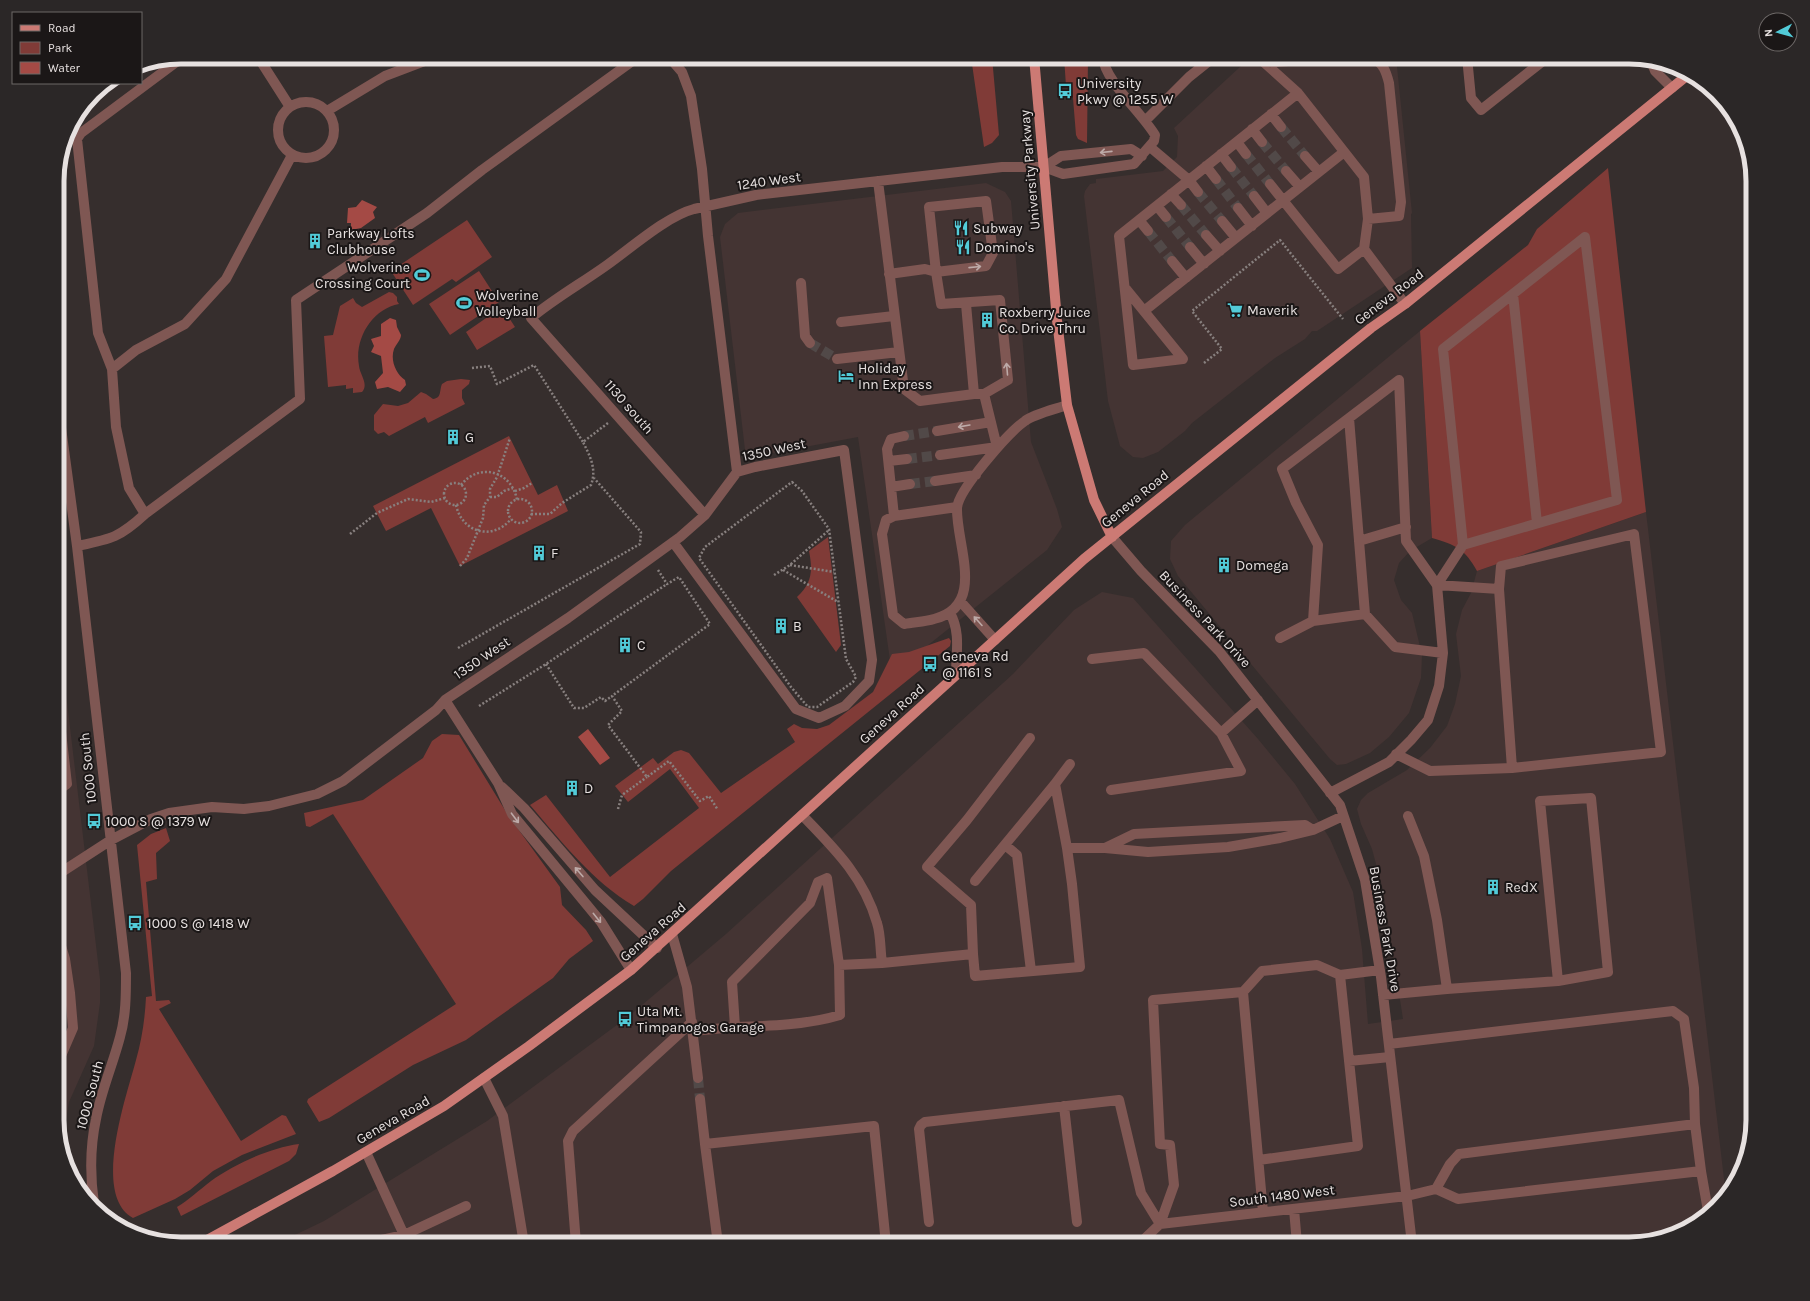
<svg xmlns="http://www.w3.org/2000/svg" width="1810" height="1301" font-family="Karla,sans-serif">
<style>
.built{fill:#443433}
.green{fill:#803b37}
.water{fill:#a44a45}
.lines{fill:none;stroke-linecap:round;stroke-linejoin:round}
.minor-tunnel{stroke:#514948;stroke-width:10;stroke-dasharray:10 5;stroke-linecap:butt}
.path{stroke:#88807f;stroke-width:2.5;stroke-dasharray:2 2;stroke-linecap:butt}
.minor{stroke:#7f5753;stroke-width:10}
.major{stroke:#cc7a74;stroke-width:10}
.oneway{stroke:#bdaaa8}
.labels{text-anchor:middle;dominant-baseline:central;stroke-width:4;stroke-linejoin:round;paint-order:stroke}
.poi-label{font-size:14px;fill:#e7e1e0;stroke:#1b1717;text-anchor:start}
.street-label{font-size:14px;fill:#e7e1e0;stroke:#1b1717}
.rim{fill:none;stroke:#e7e1e0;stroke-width:5}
</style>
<rect width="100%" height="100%" fill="#362e2d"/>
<!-- built -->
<path class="built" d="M1261,57H1396L1412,213L1411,214L1412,268L1317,331H1312L1305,339L1275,358L1192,423L1185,431L1158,452L1143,458L1133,457L1120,446L1108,401L1084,196L1085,191L1090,184L1096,183V179L1163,171L1177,157L1178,136L1174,128L1241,66Z
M986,183L1005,192L1011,201L1031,442L1057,509L1062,527L1047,550L892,674L858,437L746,458L720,237L725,224L738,213Z
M1420,331L1432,538L1410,551L1399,563L1394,580L1401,600L1412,613L1422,655L1421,678L1409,713L1389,737L1370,753L1346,764L1337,765L1330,759L1178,576L1170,559L1171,541L1185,525Z
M1646,512L1726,1196L1684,1231L1629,1244H276L324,1221L487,1121L629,1016L726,934L1013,674L1074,610L1102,592L1133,598L1258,739L1295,784L1330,839L1353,892L1362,949L1368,1024L1403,1019L1383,890L1372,849L1361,824L1357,809L1361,800L1368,793L1407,770L1430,748L1447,726L1455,704L1461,676L1456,634L1462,610L1471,593L1477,571Z
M57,618L100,979V1003L94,1046L69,1102L62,1145L57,1128Z"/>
<!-- green -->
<path class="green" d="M971,57H992L999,135L992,143L984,147Z
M1064,57H1088L1087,143L1078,139L1076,135L1072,86H1066Z
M1608,168L1646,512L1477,571C1465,549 1456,545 1432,538L1420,331L1528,245L1537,229Z
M467,220L492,257L456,282L452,279L413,305L391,271Z
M479,271L499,302L450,335L429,304Z
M389,292L393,293L397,297V301L399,304C372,309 354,339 359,366C360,375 369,384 362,392L353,393V388L346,389V385L328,387L324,336L333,335L340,306L353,298L356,303L362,307Z
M502,307L515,327L477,350L466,332Z
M461,379L470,380L469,384L462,390V398L465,404L428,423L425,417L389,436L384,432L378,434L374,430V415L383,404L398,406L408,403L421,392L426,394L433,399C442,398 439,391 442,384L447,381Z
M509,436L538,495L557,485L568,511L460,566L431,508L386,531L373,506Z
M828,537L841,645L836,652L797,597C812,583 813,571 809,551Z
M949,638L951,641L950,646L671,871L643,899L634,906C593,882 561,841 530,805L546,795L610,877L699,808L670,769L628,802L615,786L653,758L658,764L674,752L681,750L689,753L721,793L795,742L787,729L794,724L802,728L817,729L829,725L873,692L892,654L909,652Z
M442,734L459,735L508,815L560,887L562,905L586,930L593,941L569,959L553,978L466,1040L413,1065L329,1118L319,1122L307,1102L308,1099L456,1004L333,814L310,827L306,826L304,813L363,800L423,758L432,741Z
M166,828L170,841L156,853L157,879L146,882L156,1001L169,1000L171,1003L159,1009L241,1141L282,1115L286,1116L296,1134L242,1155L213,1171L190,1190L175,1199L133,1218C91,1195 127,1095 136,1060C142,1039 145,1018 146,997L152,996L137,845L151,834Z
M299,1144L296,1154L289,1161L181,1216L177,1207C189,1200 199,1190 211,1181C235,1164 269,1148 299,1144Z"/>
<!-- water -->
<path class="water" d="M362,200L377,207L373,212L375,218L361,228L351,230V223H347L348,208L356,207Z
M390,318L396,320L397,327L401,335C401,340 396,344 394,349C390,360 396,374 405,380L406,385L400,392L388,387L377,389L375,382L383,373L381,356L371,352L374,346L371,339L381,336V324Z
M588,729L610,758L600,765L578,737Z"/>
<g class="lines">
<!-- minor-tunnel -->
<path class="minor-tunnel" d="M1281,127L1305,156
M1262,142L1286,171
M1246,154L1270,184
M1231,167L1254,196
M1216,179L1238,208
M1198,192L1222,221
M1181,205L1206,235
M1166,217L1190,247
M1148,231L1172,261
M810,343L837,359
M904,436L937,431
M907,459L940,455
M910,484L935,481
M698,1078L700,1099"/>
<!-- path -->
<path class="path" d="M1204,363L1222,349L1192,311L1280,240L1343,319
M472,368L490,366L497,384L534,365L583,442
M792,482L802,491L829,529L846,659L856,677L853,682L817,707H808L791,687L699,558L705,547Z
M444 494a11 11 0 1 1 22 0a11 11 0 1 1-22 0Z
M461,485C479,462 512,471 517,500
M515,491L524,488L532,483
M490,497H497L504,491L513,488
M508 511a12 12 0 1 1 24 0a12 12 0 1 1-24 0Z
M456,505C462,533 493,541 511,519
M531,514H550L562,503L591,485C597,469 590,456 583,442L608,423
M350,534L377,513L408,499L431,502L445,498
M790,565L834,572
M460,566L467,558L483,518L484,505L490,497V489L497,477L510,438
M658,570L667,584L679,577L710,624L612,696L622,711L608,725L647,777L669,761L700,801L709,796L718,810
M783,570L838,602
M774,575L790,565L829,530
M458,648L640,544L641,532L594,478
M546,664L574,708H584L601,697L605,701L612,696
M479,706L546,664L667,584
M618,809L622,795L647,777"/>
<!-- minor -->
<path class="minor" d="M258,57L290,107
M669,57L682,72L691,96L702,169L708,236L737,472
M1258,57L1298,93L1364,177L1368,219L1364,249L1405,304
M1467,57L1471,98L1481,110L1548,57
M1651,61L1655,71L1672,88
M1265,63L1338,57
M278 130a28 28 0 1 1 56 0a28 28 0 1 1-56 0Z
M327,111L385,76L435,57
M1271,114L1281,127
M1146,120L1189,77L1214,57
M1252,129L1262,142
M1237,142L1246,154
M1150,147L1189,180L1198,192
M1221,154L1231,167
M1305,156L1319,172
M1206,166L1216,179
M1044,167L1061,156L1131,149L1142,156
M1286,171L1300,187
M878,181L904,389L920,401L974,394H984L997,447
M1270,184L1338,269L1364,249
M1171,194L1181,205
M1254,196L1267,213
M1157,206L1166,217
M1238,208L1252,226
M1368,219L1399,216L1401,202L1389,83C1386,71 1383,63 1372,57
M1139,220L1148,231
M1222,221L1236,238
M1206,235L1220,251
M1190,247L1204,264
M1172,261L1186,278
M889,274L925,269L936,272L929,207L986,201L993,253L986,266L936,272L941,304L1000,300L1008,380L984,394
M801,283L805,336L810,343
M1126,289L1183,359L1133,365L1119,236L1298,93
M1513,294L1537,523
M966,304L974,394
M1144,311L1344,152
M841,322L894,316
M837,359L899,352
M112,369L98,333L77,139L81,133L183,57
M57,398L77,546L126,973C126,994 126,1016 120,1037C113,1064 101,1091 96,1119C90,1147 90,1176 94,1204
M1349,418L1365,614
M937,431L991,422
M940,455L997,447
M889,461L907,459
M935,481L976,475
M891,487L910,484
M957,507L894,516L886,520L882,534L893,615L904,624C914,622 925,622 934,619C987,606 956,545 957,508C958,490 1009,432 1025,421C1034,414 1056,409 1067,405
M145,514L129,488L116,427L112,369L136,350L185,324L226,279L292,155
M705,515L531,318C555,298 582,283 607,265C631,248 667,216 694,209L756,195L1002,167H1044L1063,174L1134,164L1154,141L1155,135C1142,113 1104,80 1103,57
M894,516L887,449L891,439L904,436
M1112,537L1141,571L1219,651L1340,805L1365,880L1381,977L1412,1244
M1359,541L1406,527
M77,546C111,539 119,538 145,514L300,399L296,300L427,213L482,170L638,57
M1437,585L1463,545L1617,500L1585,237L1443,349L1463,545
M1499,589L1501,566L1634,534L1661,752L1512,768
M961,602L995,640
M950,613C961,632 956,654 956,675
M1313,621L1318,545L1296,503L1282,469L1399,380L1406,541L1437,585L1443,653L1439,686L1428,720L1411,740L1389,762L1330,793
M1280,638L1313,621L1365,614L1395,647L1443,653
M1092,659L1144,653L1221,733
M57,697L67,784L57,791
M445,700L498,783L512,814L601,922L631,970
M1396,754L1430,771L1512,768L1499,589L1437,585
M502,787L524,808L595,890L657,948
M1111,790L1241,771L1221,733L1258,700
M802,815C834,848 864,877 877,923C881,935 880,950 882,963L839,965L827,878L818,882L810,903L732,982L735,1027C769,1026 807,1025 840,1015L839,965
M1005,845L1017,855L1031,971
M1067,848L1055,784L1070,764
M1105,848L1134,834L1305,825L1313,830
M57,875L111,840L151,819L169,813L212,807L244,809L269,806L317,794L343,781L436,710L445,700L568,618L680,537L705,515L737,472L755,467L844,450L872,660L869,681L845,706L819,718L796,709L673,542
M975,881L1055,784
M57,933L65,959L70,993L73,1028L57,1065
M672,934L687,987L698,1078
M973,954L971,905L927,867L967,820L1030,738
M882,963L973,954L975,976L1080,967L1072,884L1067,848H1105L1148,852L1228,847L1280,838L1313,830L1343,816
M1447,989L1558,981L1540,801L1591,798L1608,972L1558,981
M1243,992L1263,1212
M1383,995L1447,989L1437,920L1424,856L1408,816
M693,1031L735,1027
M1389,1044L1673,1011L1684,1019L1694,1088L1695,1124
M1349,1061L1390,1057
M484,1078L503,1116L524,1244
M700,1099L705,1144L874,1126L886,1244
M1064,1106L1077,1222
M705,1144L718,1244
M1259,1160L1358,1146L1340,975
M1701,1171L1708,1211
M1294,1209L1297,1244
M929,1222L919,1129L921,1125L925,1122L1119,1100L1141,1193L1160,1224
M1160,1224L1407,1196L1436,1189L1458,1199L1701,1171L1695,1124L1459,1154L1450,1164L1436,1189
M364,1244L404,1235L366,1152
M405,1244L404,1235L466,1206
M576,1244L568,1141L573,1131L692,1022
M1139,1244L1160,1224L1174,1185L1170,1145L1160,1144L1153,1000L1243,992L1262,971L1317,965L1340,975L1380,970"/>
<!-- major -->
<path class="major" d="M1034,57L1057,320L1067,405L1094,500L1112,537
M200,1244L333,1171L444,1106L529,1046L631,970L1084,559L1371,328L1405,304L1689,74"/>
</g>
<!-- one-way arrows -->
<defs><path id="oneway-shaft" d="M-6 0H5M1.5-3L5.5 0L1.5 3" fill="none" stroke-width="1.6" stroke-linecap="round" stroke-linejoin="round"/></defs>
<g class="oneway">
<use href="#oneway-shaft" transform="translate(1106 152) rotate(174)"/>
<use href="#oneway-shaft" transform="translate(975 267) rotate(-6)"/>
<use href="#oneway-shaft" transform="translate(1007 369) rotate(-95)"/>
<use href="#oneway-shaft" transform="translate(964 426) rotate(170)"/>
<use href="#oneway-shaft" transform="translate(978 621) rotate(-132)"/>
<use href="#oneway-shaft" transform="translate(515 818) rotate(53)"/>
<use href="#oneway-shaft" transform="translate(579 872) rotate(-131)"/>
<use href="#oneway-shaft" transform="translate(597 918) rotate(51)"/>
</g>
<!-- icons -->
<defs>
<symbol id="bus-bare" viewBox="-9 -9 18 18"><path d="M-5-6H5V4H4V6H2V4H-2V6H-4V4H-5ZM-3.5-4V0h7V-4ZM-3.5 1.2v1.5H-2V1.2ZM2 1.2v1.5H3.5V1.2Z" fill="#52cbd8" stroke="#1b1717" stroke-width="2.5" paint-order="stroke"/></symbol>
<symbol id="restaurant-bare" viewBox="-9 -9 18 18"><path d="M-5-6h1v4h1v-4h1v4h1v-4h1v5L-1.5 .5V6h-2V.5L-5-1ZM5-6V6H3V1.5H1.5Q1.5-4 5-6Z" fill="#52cbd8" stroke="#1b1717" stroke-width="2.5" paint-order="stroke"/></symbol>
<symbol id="building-bare" viewBox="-9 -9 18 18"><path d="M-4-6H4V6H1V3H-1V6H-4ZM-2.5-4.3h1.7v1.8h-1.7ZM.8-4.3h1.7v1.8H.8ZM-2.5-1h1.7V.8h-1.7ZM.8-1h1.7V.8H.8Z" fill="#52cbd8" stroke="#1b1717" stroke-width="2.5" paint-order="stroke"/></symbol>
<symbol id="stadium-bare" viewBox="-9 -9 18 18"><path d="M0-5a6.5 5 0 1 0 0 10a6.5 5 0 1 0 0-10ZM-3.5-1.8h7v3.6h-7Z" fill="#52cbd8" stroke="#1b1717" stroke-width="2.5" paint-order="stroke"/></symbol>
<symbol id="supermarket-bare" viewBox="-9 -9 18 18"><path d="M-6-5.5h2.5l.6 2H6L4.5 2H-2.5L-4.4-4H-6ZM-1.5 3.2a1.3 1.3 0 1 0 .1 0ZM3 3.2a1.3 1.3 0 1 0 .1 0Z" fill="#52cbd8" stroke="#1b1717" stroke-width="2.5" paint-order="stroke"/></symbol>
<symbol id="hotel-bare" viewBox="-9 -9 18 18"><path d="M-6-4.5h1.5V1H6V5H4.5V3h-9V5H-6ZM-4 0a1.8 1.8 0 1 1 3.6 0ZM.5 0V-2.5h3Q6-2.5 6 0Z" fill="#52cbd8" stroke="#1b1717" stroke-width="2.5" paint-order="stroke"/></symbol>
</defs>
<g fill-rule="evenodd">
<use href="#bus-bare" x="1054" y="80" width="22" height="22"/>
<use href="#restaurant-bare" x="950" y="217" width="22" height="22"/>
<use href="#building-bare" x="304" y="230" width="22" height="22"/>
<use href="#restaurant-bare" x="952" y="236" width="22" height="22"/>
<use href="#stadium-bare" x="411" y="264" width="22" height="22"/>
<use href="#stadium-bare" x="453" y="292" width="22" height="22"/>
<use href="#supermarket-bare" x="1224" y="299" width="22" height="22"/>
<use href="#building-bare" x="976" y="309" width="22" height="22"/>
<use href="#hotel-bare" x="835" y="365" width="22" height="22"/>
<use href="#building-bare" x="442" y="426" width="22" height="22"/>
<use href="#building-bare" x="528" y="542" width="22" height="22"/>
<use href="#building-bare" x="1213" y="554" width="22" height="22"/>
<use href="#building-bare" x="770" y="615" width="22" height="22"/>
<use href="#building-bare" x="614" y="634" width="22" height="22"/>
<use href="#bus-bare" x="919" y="653" width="22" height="22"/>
<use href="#building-bare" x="561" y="777" width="22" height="22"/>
<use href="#bus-bare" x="83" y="810" width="22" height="22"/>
<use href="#building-bare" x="1482" y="876" width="22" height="22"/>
<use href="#bus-bare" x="124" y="912" width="22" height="22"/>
<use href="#bus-bare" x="614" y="1008" width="22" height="22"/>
</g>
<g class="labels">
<!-- poi labels -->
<g class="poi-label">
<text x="1077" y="83">University<tspan x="1077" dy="16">Pkwy @ 1255 W</tspan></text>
<text x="973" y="228">Subway</text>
<text x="327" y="233">Parkway Lofts<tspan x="327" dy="16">Clubhouse</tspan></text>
<text x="975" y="247">Domino's</text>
<text x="410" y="267" text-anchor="end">Wolverine<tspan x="410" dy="16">Crossing Court</tspan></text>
<text x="476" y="295">Wolverine<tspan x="476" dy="16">Volleyball</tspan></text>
<text x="1247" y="310">Maverik</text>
<text x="999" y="312">Roxberry Juice<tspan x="999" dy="16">Co. Drive Thru</tspan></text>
<text x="858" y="368">Holiday<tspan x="858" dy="16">Inn Express</tspan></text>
<text x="465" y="437">G</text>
<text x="551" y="553">F</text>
<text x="1236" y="565">Domega</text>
<text x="793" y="626">B</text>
<text x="637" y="645">C</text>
<text x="942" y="656">Geneva Rd<tspan x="942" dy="16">@ 1161 S</tspan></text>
<text x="584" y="788">D</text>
<text x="106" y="821">1000 S @ 1379 W</text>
<text x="1505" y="887">RedX</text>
<text x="147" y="923">1000 S @ 1418 W</text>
<text x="637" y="1011">Uta Mt.<tspan x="637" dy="16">Timpanogos Garage</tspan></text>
</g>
<!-- street labels -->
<g class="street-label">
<text transform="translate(1030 170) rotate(-95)">University Parkway</text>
<text transform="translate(769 181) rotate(-8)">1240 West</text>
<text transform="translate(1389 297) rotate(-37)">Geneva Road</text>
<text transform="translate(629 407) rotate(49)">1130 south</text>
<text transform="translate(774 450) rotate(-12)">1350 West</text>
<text transform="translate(1135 499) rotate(-39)">Geneva Road</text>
<text transform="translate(1205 619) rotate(47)">Business Park Drive</text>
<text transform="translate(482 658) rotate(-34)">1350 West</text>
<text transform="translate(892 714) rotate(-42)">Geneva Road</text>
<text transform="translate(88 768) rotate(-96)">1000 South</text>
<text transform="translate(1385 929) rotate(80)">Business Park Drive</text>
<text transform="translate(653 932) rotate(-41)">Geneva Road</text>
<text transform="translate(90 1095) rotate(-75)">1000 South</text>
<text transform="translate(393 1120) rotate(-30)">Geneva Road</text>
<text transform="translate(1282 1196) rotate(-7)">South 1480 West</text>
</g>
</g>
<!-- crop -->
<path d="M0 0H1810V1301H0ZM181 64H1629A117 117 0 0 1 1746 181V1120A117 117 0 0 1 1629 1237H181A117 117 0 0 1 64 1120V181A117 117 0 0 1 181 64Z" fill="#2b2727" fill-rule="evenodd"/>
<path class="rim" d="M181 64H1629A117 117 0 0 1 1746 181V1120A117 117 0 0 1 1629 1237H181A117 117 0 0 1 64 1120V181A117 117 0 0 1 181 64Z"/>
<!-- legend -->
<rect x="12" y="12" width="130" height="72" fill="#1b1717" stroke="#6d6867"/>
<rect x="20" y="25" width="20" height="6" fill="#cc7a74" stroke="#6d6867"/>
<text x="48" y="32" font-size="12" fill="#e7e1e0">Road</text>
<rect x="20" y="42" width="20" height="12" fill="#803b37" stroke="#6d6867"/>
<text x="48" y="52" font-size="12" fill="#e7e1e0">Park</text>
<rect x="20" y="62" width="20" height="12" fill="#a44a45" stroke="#6d6867"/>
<text x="48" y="72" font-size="12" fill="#e7e1e0">Water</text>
<!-- north arrow -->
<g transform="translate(1778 32) rotate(264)"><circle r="19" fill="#1b1717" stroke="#6d6867"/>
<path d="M0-3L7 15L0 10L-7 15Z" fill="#52cbd8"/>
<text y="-6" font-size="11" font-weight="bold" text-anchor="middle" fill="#e7e1e0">N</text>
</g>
</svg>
